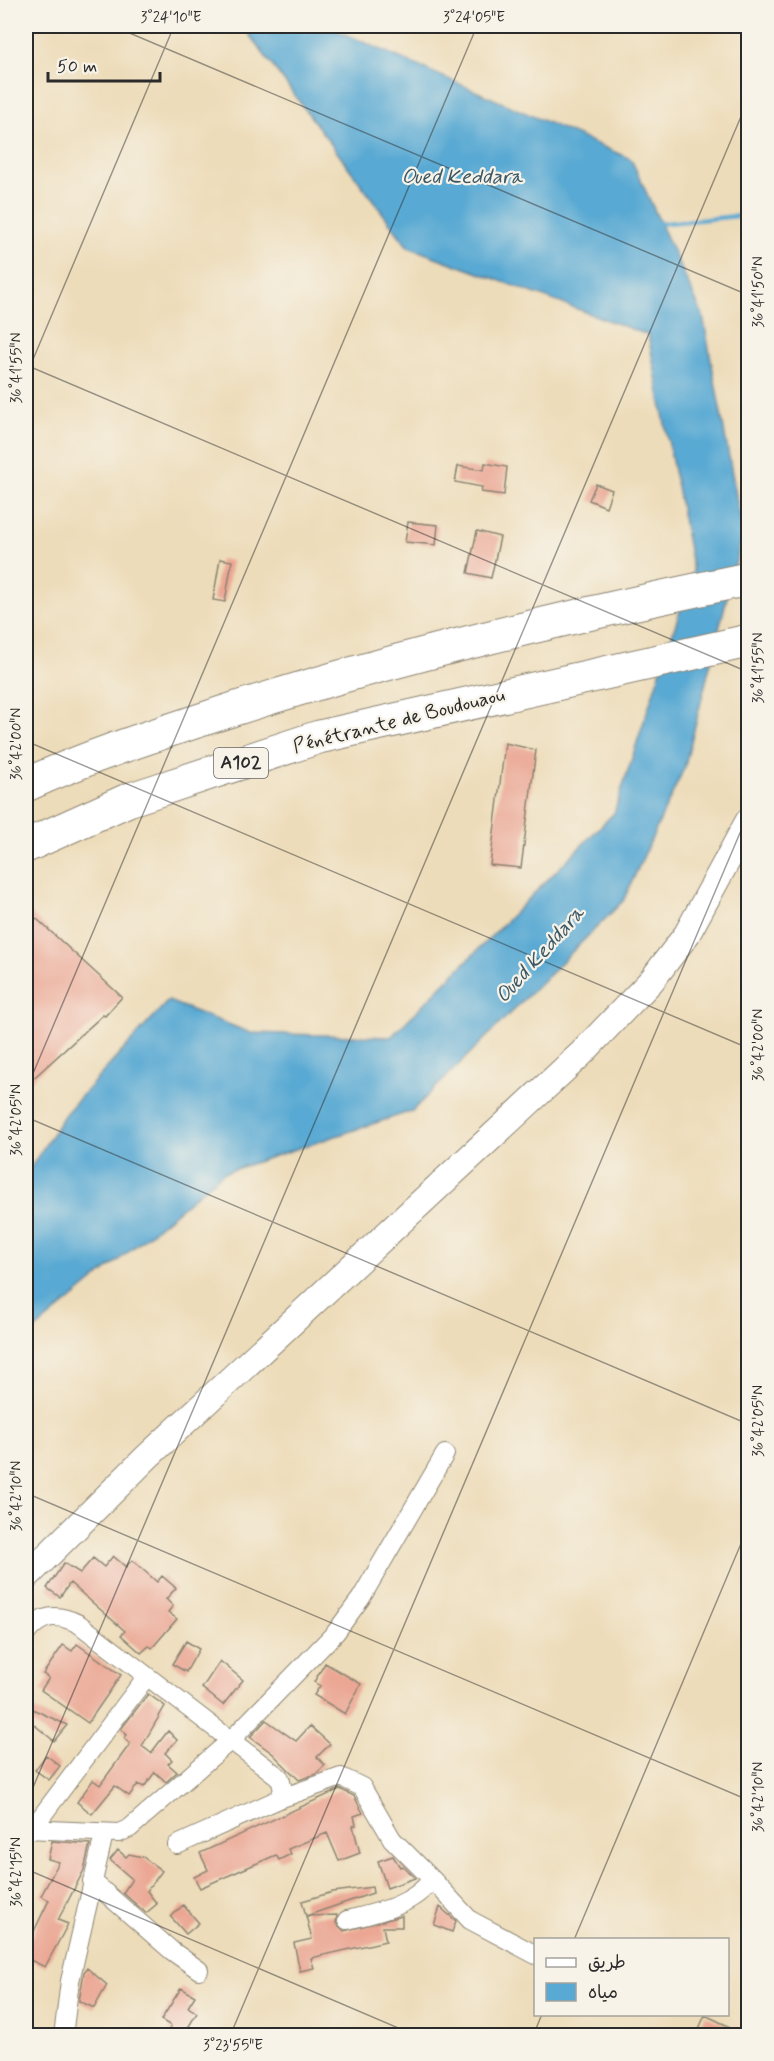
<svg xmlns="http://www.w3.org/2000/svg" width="774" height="2061" font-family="Mynerve,'Playpen Sans Arabic',sans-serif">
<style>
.water{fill:#58a9d3;stroke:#426a7f;stroke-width:1.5}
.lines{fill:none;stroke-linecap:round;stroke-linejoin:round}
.stream{stroke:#58a9d3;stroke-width:4.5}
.building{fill:#eba794}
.street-casing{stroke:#8c8472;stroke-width:20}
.secondary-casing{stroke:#8c8472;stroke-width:28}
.highway-casing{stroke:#8c8472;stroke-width:35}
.street{stroke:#fff;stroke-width:18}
.secondary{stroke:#fff;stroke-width:26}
.highway{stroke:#fff;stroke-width:33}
.ticks{fill:none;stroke:#2b2b2b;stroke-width:1.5;stroke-opacity:0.45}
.labels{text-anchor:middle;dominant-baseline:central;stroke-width:4.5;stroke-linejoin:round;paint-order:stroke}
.shield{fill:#f7f3e8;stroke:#686764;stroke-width:1.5}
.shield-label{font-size:18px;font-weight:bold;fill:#2b2b2b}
.street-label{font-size:20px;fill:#2b2b2b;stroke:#f7f3e8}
.water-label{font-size:21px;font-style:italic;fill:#3b5766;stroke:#f7f3e8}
.neatline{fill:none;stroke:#2b2b2b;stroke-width:2}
.ticks-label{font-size:15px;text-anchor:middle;fill:#2b2b2b}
</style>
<rect width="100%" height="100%" fill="#f7f3e8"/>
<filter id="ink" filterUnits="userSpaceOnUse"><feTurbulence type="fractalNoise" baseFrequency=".0167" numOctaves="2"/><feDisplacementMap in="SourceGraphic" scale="12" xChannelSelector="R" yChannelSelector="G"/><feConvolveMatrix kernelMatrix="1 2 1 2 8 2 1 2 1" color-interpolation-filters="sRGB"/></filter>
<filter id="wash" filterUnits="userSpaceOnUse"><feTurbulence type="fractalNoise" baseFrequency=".008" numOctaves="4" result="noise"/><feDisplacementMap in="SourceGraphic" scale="24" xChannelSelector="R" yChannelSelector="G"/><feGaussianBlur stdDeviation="1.35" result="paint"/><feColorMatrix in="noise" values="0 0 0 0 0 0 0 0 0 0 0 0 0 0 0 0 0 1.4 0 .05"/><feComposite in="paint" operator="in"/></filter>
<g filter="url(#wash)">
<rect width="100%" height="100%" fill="#eddcb9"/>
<!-- water -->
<path class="water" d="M250,26H336V30L631,159L703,316L743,533L685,766L623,901L412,1111L223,1173L26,1337V1175L65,1114L168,1001L251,1033L391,1037L614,813L693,571L648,335L408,247L248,33Z"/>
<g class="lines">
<!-- stream -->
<path class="stream" d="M656,224L748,215"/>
</g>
<g id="blocks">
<!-- building -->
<path class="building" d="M485,463L507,467L504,495L481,492L482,487L455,482L458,466L484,470Z
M596,484L612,490L606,507L589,500Z
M408,522L438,525L436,545L405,542Z
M477,531L500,537L491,578L468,573Z
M220,559L232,561L225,602L213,600Z
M505,743L536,750L521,868L490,865Z
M26,909L122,997L105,1016L103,1015L26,1085Z
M113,1556L126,1567L132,1560L157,1582L162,1576L176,1588L166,1599L173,1606L168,1612L177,1619L152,1648L149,1646L141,1653L121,1635L125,1631L70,1583L60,1597L47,1588L64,1563L80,1573L93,1558L104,1567Z
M186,1641L199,1649L186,1672L172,1664Z
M77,1644L121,1675L88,1723L41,1690L49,1678L43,1674L63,1645L72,1651Z
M220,1661L243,1680L223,1705L202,1688Z
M325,1663L361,1684L345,1714L314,1695L320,1686L314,1682Z
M148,1694L165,1706L142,1746L151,1753L168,1731L177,1740L165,1753L172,1760L168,1764L177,1772L166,1782L155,1772L144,1787L138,1784L129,1796L115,1786L92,1814L77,1802L93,1780L100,1785L130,1744L124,1738L127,1735L121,1729Z
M26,1706L67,1725L54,1741L26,1718Z
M266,1720L296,1741L310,1726L330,1744L317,1757L325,1765L316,1774L299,1780L272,1753L250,1737Z
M46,1755L60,1766L49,1780L35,1770Z
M340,1789L354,1796L363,1813L354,1816L356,1825L353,1826L360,1853L339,1861L327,1833L288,1849L291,1854L279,1860L276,1855L200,1888L194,1877L208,1870L200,1853Z
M52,1841L90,1844L84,1870L58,1920L68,1924L45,1967L26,1958V1948L49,1900L41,1896L59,1862L48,1859Z
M118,1850L126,1857L129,1854L143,1857L162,1871L147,1891L157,1904L146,1913L123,1893L132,1879L110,1860Z
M393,1856L400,1867L403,1866L415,1878L387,1888L378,1861Z
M372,1887L373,1893L306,1916L302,1901L333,1892Z
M183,1905L199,1923L186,1934L171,1917Z
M440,1907L456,1921L452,1932L434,1925Z
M337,1915L336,1923L344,1931L402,1916V1927H383L386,1941L311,1958L314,1968L300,1971L294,1943L312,1939L306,1916Z
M87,1968L107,1985L94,2008L79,2001L84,1972Z
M181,1988L195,1996L188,2007L197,2013L183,2036H166L171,2026L161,2020Z
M705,2015L726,2025L738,2036H696Z"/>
</g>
</g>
<g filter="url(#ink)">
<use href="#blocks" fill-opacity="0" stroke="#8c8472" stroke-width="1.5"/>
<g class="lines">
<defs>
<path id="street" d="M26,1634C41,1614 57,1613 79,1624L280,1778L283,1790L279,1799L177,1845
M279,1799L341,1777L362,1787L392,1839L432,1879C413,1906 376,1913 347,1920
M26,1829L119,1833L130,1828L231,1740L336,1632L361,1598L445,1454
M32,1829L147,1676
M432,1879L470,1920L536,1955
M92,1881L172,1951L199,1970
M63,2036L70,1981L104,1834"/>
<path id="secondary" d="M26,1577L147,1457L582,1053L652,980L687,934L748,822"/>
<path id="highway" d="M26,785C93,754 164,732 234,709C403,655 575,615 748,579
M26,846L128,800L319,737L748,641"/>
</defs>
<!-- street casing -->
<use href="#street" class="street-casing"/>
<!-- secondary casing -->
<use href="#secondary" class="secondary-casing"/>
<!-- highway casing -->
<use href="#highway" class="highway-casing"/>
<!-- street -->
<use href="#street" class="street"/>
<!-- secondary -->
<use href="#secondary" class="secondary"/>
<!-- highway -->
<use href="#highway" class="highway"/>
</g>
</g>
<!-- ticks -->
<path class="ticks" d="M113,26L748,295M26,365L748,672M26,376L174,26M26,741L748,1048M26,1090L477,26M26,1117L748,1424M26,1493L748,1800M26,1804L748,100M26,1869L417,2036M574,1940L748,1527M230,2036L748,814M533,2036L542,2014"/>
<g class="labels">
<!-- shield labels -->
<rect class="shield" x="214" y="748" width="54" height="30" rx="4.5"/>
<g class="shield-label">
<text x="241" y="763">A102</text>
</g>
<!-- street labels -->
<g class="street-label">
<text transform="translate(399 721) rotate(-14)">Pénétrante de Boudouaou</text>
</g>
<!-- water labels -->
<g class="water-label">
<text x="462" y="177">Oued Keddara</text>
<text transform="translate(540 955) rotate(-48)">Oued Keddara</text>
</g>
</g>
<!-- margin -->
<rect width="774" height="2061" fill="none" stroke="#f7f3e8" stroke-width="66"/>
<!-- legend -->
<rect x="534" y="1938" width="195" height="78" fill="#f7f3e8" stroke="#a5a39c" stroke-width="1.5"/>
<rect x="546" y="1958" width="30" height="9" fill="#ffffff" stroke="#a5a39c" stroke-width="1.5"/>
<text x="588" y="1968" font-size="18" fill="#2b2b2b">طريق</text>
<rect x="546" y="1983" width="30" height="18" fill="#58a9d3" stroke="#a5a39c" stroke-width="1.5"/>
<text x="588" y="1998" font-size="18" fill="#2b2b2b">مياه</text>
<!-- scale -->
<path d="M48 72v9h112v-9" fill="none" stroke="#2b2b2b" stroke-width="3"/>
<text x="57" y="72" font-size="18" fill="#2b2b2b" stroke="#f7f3e8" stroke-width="4.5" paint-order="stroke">50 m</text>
<rect x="33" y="33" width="708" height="1995" class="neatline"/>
<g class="ticks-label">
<text x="171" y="22">3°24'10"E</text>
<text x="474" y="22">3°24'05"E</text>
<text transform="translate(758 292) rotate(-90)" y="5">36°41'50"N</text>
<text transform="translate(16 368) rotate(-90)" y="5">36°41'55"N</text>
<text transform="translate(758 668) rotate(-90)" y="5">36°41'55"N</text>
<text transform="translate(16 744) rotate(-90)" y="5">36°42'00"N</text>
<text transform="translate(758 1045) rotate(-90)" y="5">36°42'00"N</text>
<text transform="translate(16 1120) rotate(-90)" y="5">36°42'05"N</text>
<text transform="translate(758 1421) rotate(-90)" y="5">36°42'05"N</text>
<text transform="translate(16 1496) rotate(-90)" y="5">36°42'10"N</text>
<text transform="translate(758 1797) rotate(-90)" y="5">36°42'10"N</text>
<text transform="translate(16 1872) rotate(-90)" y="5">36°42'15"N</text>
<text x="233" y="2050">3°23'55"E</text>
</g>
</svg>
